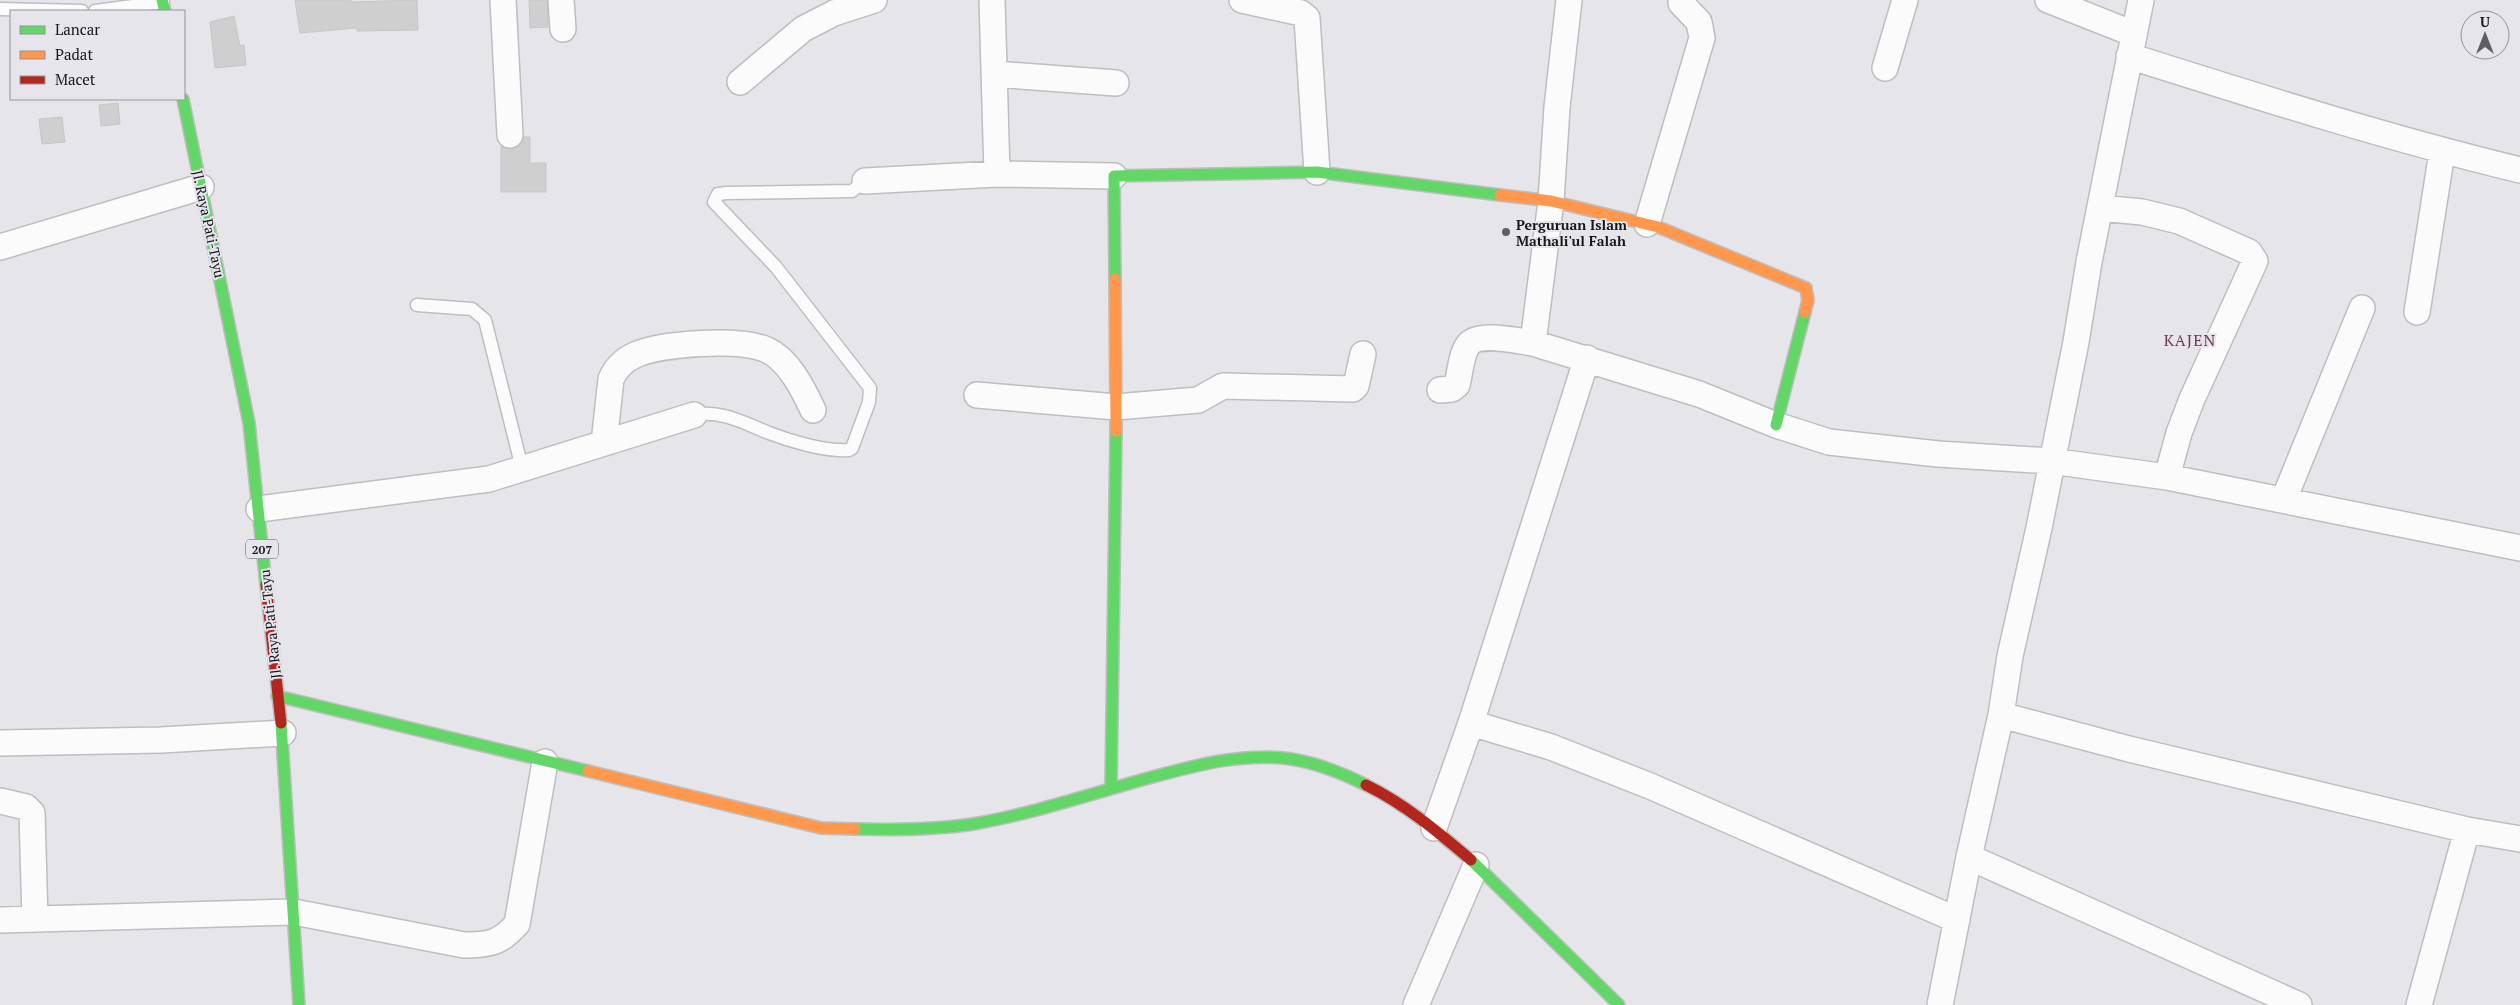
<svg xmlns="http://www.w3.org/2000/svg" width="2520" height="1005" font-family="'PT Serif',serif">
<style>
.building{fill:#d0cfd0;stroke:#c7c6c7}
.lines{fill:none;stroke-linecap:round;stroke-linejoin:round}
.lane-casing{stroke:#bebec1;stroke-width:15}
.street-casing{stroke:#bebec1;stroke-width:28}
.fast-casing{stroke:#bebec1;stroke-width:14}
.slow-casing{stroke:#bebec1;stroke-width:14}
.jam-casing{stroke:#bebec1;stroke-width:14}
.lane{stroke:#fbfbfc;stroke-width:12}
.street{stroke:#fbfbfc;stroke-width:25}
.fast{stroke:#63d668;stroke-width:11}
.slow{stroke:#ff974d;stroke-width:11}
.jam{stroke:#b3261e;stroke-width:11}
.poi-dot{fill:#5f5f62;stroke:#e5e5eb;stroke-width:2}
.labels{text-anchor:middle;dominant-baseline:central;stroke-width:4;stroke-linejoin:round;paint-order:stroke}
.shield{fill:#e5e5eb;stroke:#555558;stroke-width:1}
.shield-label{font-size:12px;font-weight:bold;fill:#171719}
.street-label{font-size:14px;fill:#171719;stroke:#e5e5eb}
.poi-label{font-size:14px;font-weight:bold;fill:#171719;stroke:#e5e5eb;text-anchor:start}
.quarter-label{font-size:16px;letter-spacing:1px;fill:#763557;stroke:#e5e5eb}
</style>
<rect width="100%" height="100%" fill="#e6e6ea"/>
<!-- building -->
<path class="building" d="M295,0H351V2L417,0L418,30L357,31V28L300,33Z
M529,0H547L548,27L530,28Z
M234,16L240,46L244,45L246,65L215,68L210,22Z
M118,103L120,124L101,126L99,105Z
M62,117L65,142L42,144L39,119Z
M524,137H530V163H546V192H501V146L510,149L517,147Z"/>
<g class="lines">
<defs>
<path id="lane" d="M0,9L82,11
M95,11L163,2
M417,305L472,309L485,320L522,468
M694,415C720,409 746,424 769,433C790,441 826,452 849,450L852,448L869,402L870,388L776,267L714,202L718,194L726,193L852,191L865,181"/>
<path id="street" d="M503,0L510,135
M561,0L563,29
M992,0L997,174
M1242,0L1301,13L1307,18L1317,172
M1569,0L1557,107L1551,201L1533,343L1699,394L1776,425L1829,442L1938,454L2051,461L2167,477L2520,548
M2048,0L2134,34
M2129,56C2259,97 2388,138 2520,170
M1885,68L1905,0
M994,74L1116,83
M740,82L803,29L834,13L874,0
M865,181L997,174L1114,176
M2100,208L2142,212L2179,221L2249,252L2255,261L2192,399L2179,433L2167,477
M1647,224L1702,38L1699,22L1681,3
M0,247L201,187
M2417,312L2442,152
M1440,390L1452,389L1457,385C1460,374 1461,353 1469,344C1479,332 1519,341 1533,343
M977,395L1116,407L1198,400L1223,386L1353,389L1356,386L1363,354
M604,443L611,379C616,368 624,360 635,355C662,343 740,338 767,350C789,360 803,389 813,410
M2284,499L2362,308
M259,509L489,479L694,415
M2001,715L2129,749L2467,830L2520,839
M1471,723L1551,747L1650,786L1957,920
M0,743L161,740L283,733
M0,801L26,807L32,813L35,919
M1434,828L1471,723L1587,358
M1969,857L2299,1005
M0,920L294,912L464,945C490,945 500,943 517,924L545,762
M1416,1005L1476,865
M1940,1005L1969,857L2001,715L2010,656L2039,528L2076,342L2089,262L2141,0
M2419,1005L2467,830"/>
<path id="fast" d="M162,0L165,11
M183,99L249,423L266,585
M1115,279L1114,176L1317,172L1500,195
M1776,425L1805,312
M277,696L588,771
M281,723L299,1005
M1111,788L1116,431
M855,829C894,830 935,830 973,824C1031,814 1088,795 1145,779C1193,766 1241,752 1291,759C1317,763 1342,773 1366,785
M1471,860L1619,1005"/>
<path id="slow" d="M1500,195L1551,201L1658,227L1806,288L1808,300L1805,312
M1115,279L1116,431
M588,771L821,828L855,829"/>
<path id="jam" d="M266,585L281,723
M1366,785C1405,804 1438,832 1471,860"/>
</defs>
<!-- lane casing -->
<use href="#lane" class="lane-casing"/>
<!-- street casing -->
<use href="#street" class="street-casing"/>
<!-- fast casing -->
<use href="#fast" class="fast-casing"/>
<!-- slow casing -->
<use href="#slow" class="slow-casing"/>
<!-- jam casing -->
<use href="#jam" class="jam-casing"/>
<!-- lane -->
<use href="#lane" class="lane"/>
<!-- street -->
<use href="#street" class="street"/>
<!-- fast -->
<use href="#fast" class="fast"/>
<!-- slow -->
<use href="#slow" class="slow"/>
<!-- jam -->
<use href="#jam" class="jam"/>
</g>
<!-- markers -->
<circle class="poi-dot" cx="1506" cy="232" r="5"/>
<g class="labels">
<!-- shield labels -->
<rect class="shield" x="246" y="539.5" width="32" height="19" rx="4"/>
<g class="shield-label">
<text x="262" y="549">207</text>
</g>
<!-- street labels -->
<g class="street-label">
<text transform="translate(209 224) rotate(78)">Jl. Raya Pati-Tayu</text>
<text transform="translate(270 624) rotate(-96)">Jl. Raya Pati-Tayu</text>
</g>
<!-- poi labels -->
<g class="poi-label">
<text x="1516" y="224">Perguruan Islam<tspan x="1516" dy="16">Mathali'ul Falah</tspan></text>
</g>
<!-- quarter labels -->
<g class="quarter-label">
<text x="2190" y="340">KAJEN</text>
</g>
</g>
<!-- legend -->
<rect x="10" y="10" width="175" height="90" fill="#e5e5eb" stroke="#939397"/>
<rect x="20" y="26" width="25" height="8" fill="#63d668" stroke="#939397"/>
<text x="55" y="35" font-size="15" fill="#171719">Lancar</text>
<rect x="20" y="51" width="25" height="8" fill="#ff974d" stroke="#939397"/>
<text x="55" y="60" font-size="15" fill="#171719">Padat</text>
<rect x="20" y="76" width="25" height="8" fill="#b3261e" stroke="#939397"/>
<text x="55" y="85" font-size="15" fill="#171719">Macet</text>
<!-- north arrow -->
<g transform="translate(2485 35)"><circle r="24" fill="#e5e5eb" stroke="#939397"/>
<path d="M0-4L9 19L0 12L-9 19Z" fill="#5f5f62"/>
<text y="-8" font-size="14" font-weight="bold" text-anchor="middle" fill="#171719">U</text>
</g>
</svg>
